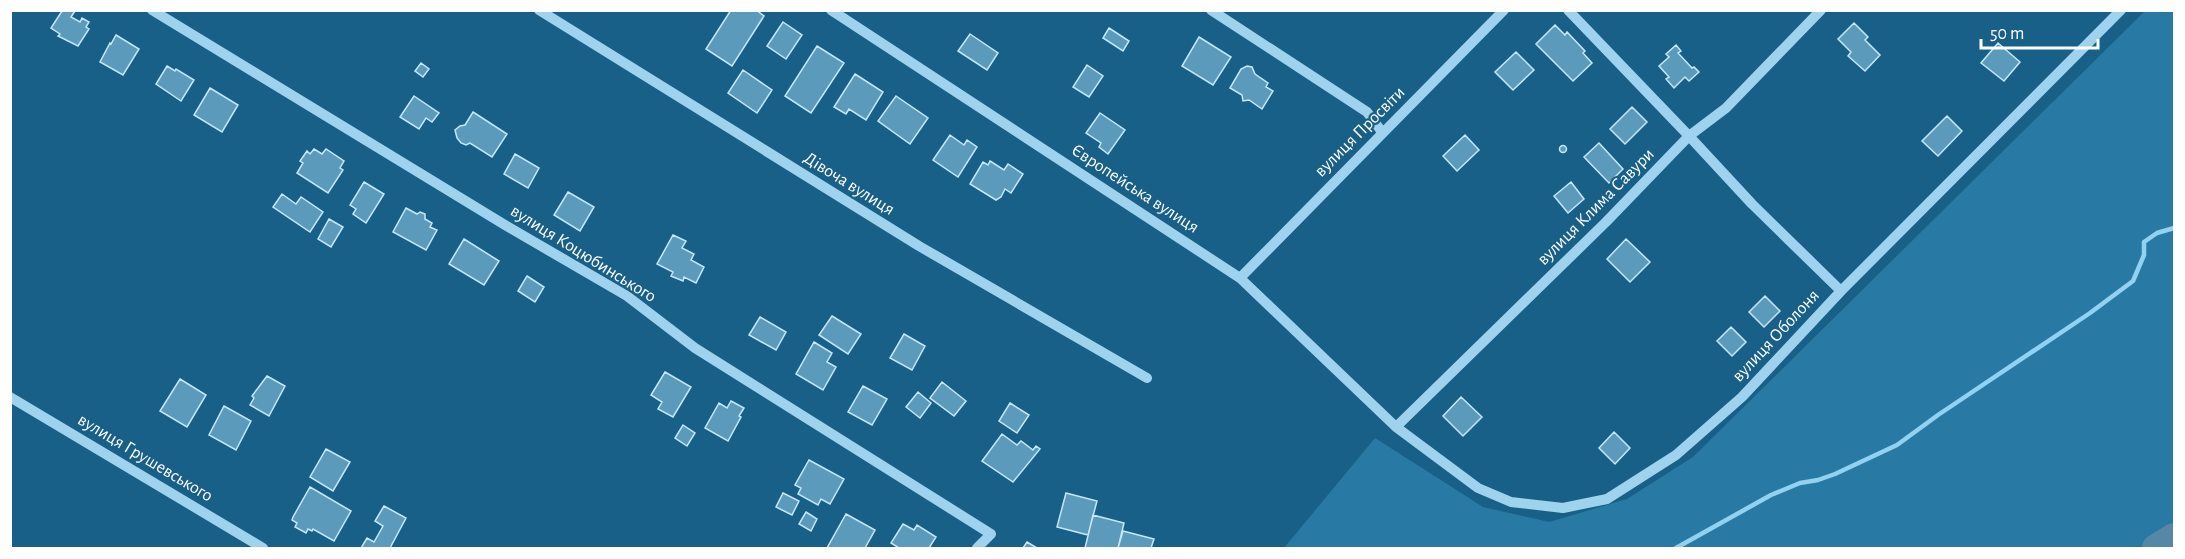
<svg xmlns="http://www.w3.org/2000/svg" width="2185" height="559" font-family="'Alegreya Sans',sans-serif">
<style>
.green{fill:#287aa4}
.lines{fill:none;stroke-linecap:round;stroke-linejoin:round}
.stream{stroke:#92d1ef;stroke-width:4.5}
.river{stroke:#5588a4;stroke-width:28}
.building{fill:#5b9abb;stroke:#c5e8f9;stroke-width:1.5}
.minor{stroke:#9fd3ed;stroke-width:10}
.labels{text-anchor:middle;dominant-baseline:central;stroke-width:4.5;stroke-linejoin:round;paint-order:stroke}
.street-label{font-size:18px;fill:#fff;stroke:#186087}
</style>
<rect width="100%" height="100%" fill="#186087"/>
<!-- green -->
<path class="green" d="M2145,11H2174V548H1284L1375,438L1483,507L1549,522L1627,499L1693,457Z"/>
<g class="lines">
<!-- stream -->
<path class="stream" d="M1676,548L1771,495L1800,483L1818,480L1835,474L1897,445L1938,415L2090,313L2133,281L2144,255V242L2157,233L2174,228"/>
<!-- river -->
<path class="river" d="M2156,548L2174,537"/>
</g>
<!-- building -->
<path class="building" d="M73,10L75,11L71,17L80,22L82,18L89,22L86,27L89,29L78,46L58,36L60,34L51,28L62,11Z
M731,10H756L764,16L732,66L706,49Z
M783,22L802,35L786,59L767,46Z
M1854,23L1868,37L1865,40L1880,55L1865,71L1848,56L1851,52L1838,39Z
M1555,25L1565,35L1567,32L1585,51L1583,53L1592,63L1573,81L1536,44Z
M1109,28L1129,41L1123,51L1103,38Z
M970,34L998,53L987,70L958,51Z
M116,35L139,49L123,75L100,62L110,43L111,44Z
M1199,37L1231,57L1213,85L1182,66Z
M1998,43L2020,62L2004,81L1981,63Z
M1676,45L1681,51L1678,53L1692,68L1694,67L1699,72L1689,81L1685,77L1674,88L1666,79L1669,77L1659,66L1669,57L1666,54Z
M817,46L844,63L811,113L785,96Z
M1516,52L1534,70L1513,90L1495,72Z
M421,63L429,69L423,77L415,71Z
M1087,65L1103,76L1089,97L1073,87Z
M167,66L175,71L176,69L194,80L181,101L156,84Z
M1247,66L1252,67L1255,74L1268,83L1266,87L1273,91L1262,109L1249,100L1243,101L1242,95L1230,88L1241,69Z
M743,70L772,90L757,113L728,93Z
M855,74L883,92L866,120L849,109L846,114L834,107Z
M210,88L238,105L222,132L194,115Z
M414,96L439,113L432,122L426,118L419,129L400,117Z
M896,96L928,118L910,144L878,121Z
M1632,107L1647,122L1625,144L1610,129Z
M473,112L507,134L492,157L470,143L466,145L461,143L457,138L455,130L460,126L465,125Z
M1100,113L1125,130L1108,154L1099,147L1101,143L1086,133Z
M1947,116L1962,131L1938,156L1922,141Z
M950,135L964,145L967,140L977,147L958,177L933,160Z
M1465,135L1479,150L1457,171L1443,156Z
M1599,143L1623,169L1609,183L1584,157Z
M1559.5 149a3.5 3.5 0 1 1 7 0a3.5 3.5 0 1 1-7 0Z
M314,149L322,154L326,149L344,161L340,168L343,170L328,193L297,173L303,163L300,161L307,151L310,154Z
M515,154L539,168L528,188L504,174Z
M990,161L1004,170L1008,164L1023,174L1011,193L1005,189L1001,197L996,200L970,184L983,162L988,165Z
M364,182L384,194L366,223L353,214L356,209L350,205Z
M1571,182L1584,199L1568,213L1554,196Z
M568,192L594,207L580,231L554,215Z
M282,194L296,204L301,197L323,212L310,232L273,207Z
M406,208L417,214L420,212L425,214V219L432,223L430,227L437,230L426,250L393,232Z
M329,219L343,227L331,247L318,239Z
M673,235L686,241L682,248L694,254L691,260L704,267L696,283L684,277L683,281L671,276L673,272L657,264Z
M464,239L499,261L484,285L449,264Z
M1626,239L1650,262L1630,282L1607,259Z
M527,276L544,287L535,302L518,291Z
M1765,296L1780,311L1764,327L1749,312Z
M832,316L861,334L848,354L819,335Z
M760,317L786,332L776,350L749,335Z
M1731,327L1746,342L1732,356L1717,341Z
M904,334L925,346L912,370L890,358Z
M814,342L832,353L827,362L836,367L823,390L796,374Z
M665,372L691,387L673,417L658,409L662,402L651,395Z
M267,376L285,386L269,416L250,405L254,398L252,396Z
M180,379L206,395L187,427L160,411Z
M942,382L966,401L954,416L930,398Z
M863,386L887,399L872,425L848,412Z
M918,392L931,403L920,418L906,407Z
M1461,397L1482,417L1463,436L1443,416Z
M731,401L744,408L739,416L741,417L728,441L705,428L719,403L727,408Z
M1010,403L1029,415L1017,433L999,421Z
M224,406L251,421L236,450L209,435Z
M683,425L695,433L687,446L675,438Z
M1614,432L1630,448L1615,464L1599,448Z
M1002,434L1017,445L1021,441L1033,450L1036,446L1040,449L1013,482L982,461Z
M326,449L350,462L333,491L310,477Z
M809,460L844,479L830,504L821,499L818,505L798,494L801,488L795,485Z
M310,487L351,511L334,541L313,529L312,531L308,529L306,533L295,527L297,523L292,520L293,517Z
M783,493L799,501L792,515L776,507Z
M1066,493L1097,501L1088,535L1057,527Z
M384,506L406,518L390,548H361L367,538L374,542L383,526L375,521Z
M806,512L817,519L811,531L799,524Z
M846,514L875,530L865,548H827Z
M1093,515L1124,523L1118,548H1085Z
M903,524L914,530L917,525L936,537L929,548H899L891,543Z
M1123,531L1154,539L1151,548H1118Z
M1027,542L1037,548H1023Z"/>
<g class="lines">
<!-- minor -->
<path class="minor" d="M152,10L505,225L627,296L695,348L991,534L977,548
M539,10L919,246L1147,378
M831,10L1240,278L1396,427L1478,488L1511,502L1563,508L1607,499L1676,455L1742,397L1841,291L2121,10
M1211,10L1367,112L1382,132
M1568,10L1689,136L1752,204L1841,291
M1240,278L1504,10
M10,397L263,548
M1396,427L1606,222L1689,136L1726,108L1821,10"/>
</g>
<g class="labels">
<!-- street labels -->
<g class="street-label">
<text transform="translate(1360 132) rotate(-45)">вулиця Просвіти</text>
<text transform="translate(849 184) rotate(32)">Дівоча вулиця</text>
<text transform="translate(1135 189) rotate(33)">Європейська вулиця</text>
<text transform="translate(1596 207) rotate(-45)">вулиця Клима Савури</text>
<text transform="translate(583 254) rotate(32)">вулиця Коцюбинського</text>
<text transform="translate(1776 336) rotate(-47)">вулиця Оболоня</text>
<text transform="translate(145 458) rotate(31)">вулиця Грушевського</text>
</g>
</g>
<!-- border -->
<rect width="2185" height="559" fill="none" stroke="#ffffff" stroke-width="24"/>
<!-- scale -->
<path d="M1981 39v9h117v-9" fill="none" stroke="#ffffff" stroke-width="3"/>
<text x="1990" y="39" font-size="18" fill="#ffffff" stroke="#186087" stroke-width="4.5" paint-order="stroke">50 m</text>
</svg>
